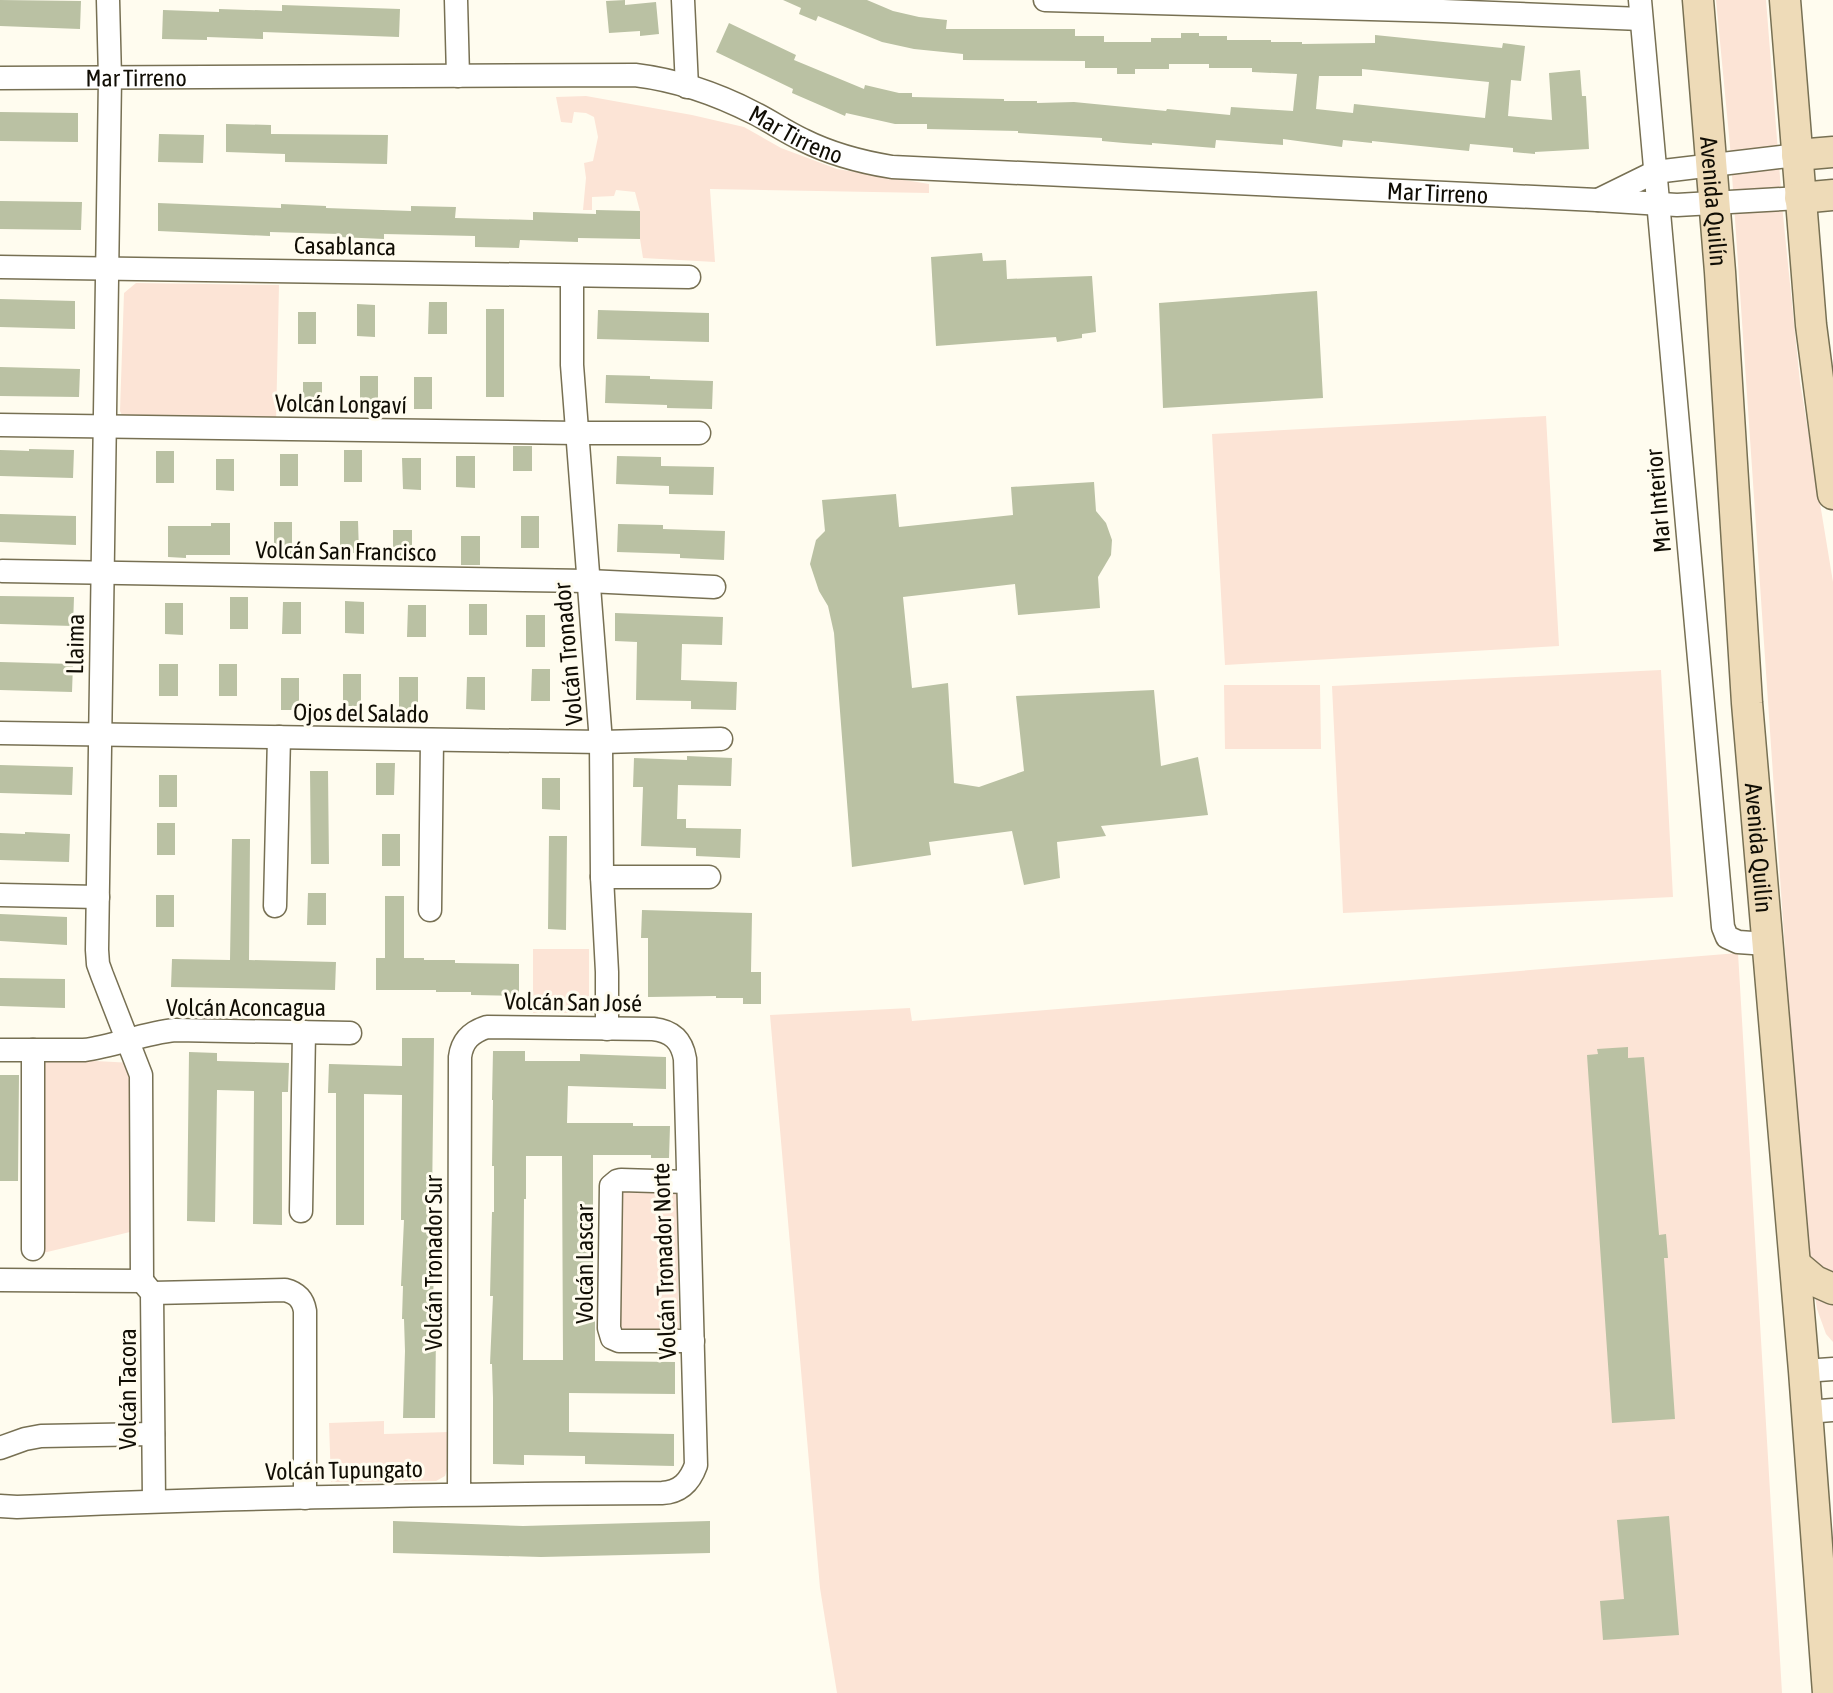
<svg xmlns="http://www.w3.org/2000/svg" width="1833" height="1693" font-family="'Asap Condensed',sans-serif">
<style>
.green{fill:#fce4d6}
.building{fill:#bac1a3;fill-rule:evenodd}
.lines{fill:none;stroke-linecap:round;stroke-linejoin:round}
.street-casing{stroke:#777053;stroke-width:25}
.secondary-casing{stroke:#777053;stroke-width:33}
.street{stroke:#fff;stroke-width:22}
.secondary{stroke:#eedbb8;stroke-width:30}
.labels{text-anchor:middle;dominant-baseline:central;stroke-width:6;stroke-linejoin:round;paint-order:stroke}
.street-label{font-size:24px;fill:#100d04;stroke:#fffcef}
</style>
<rect width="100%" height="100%" fill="#fffcef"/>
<!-- green -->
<path class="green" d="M1716,0H1766L1783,215L1800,382L1833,582V1342L1826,1334L1817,1309L1809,1257L1788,994L1730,146Z
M586,96L692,115L744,127L781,148L837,169L929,184V193L710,189L715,262L643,258L640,239V211L635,192L616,190L614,196L592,197V210H583L586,178L584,163L593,161L598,137L594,117L586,113L574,112L572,123L561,122L556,97Z
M136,283L279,285L276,423L125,422L120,411L124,293Z
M1546,416L1559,646L1225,665L1212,434Z
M1661,670L1673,897L1343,913L1332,686Z
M1224,685H1320L1321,749H1225Z
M533,949H589V1013H533Z
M1738,953L1782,1693H837L820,1588L770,1015L910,1008L912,1021Z
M39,1058L133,1063L130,1232L43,1253Z
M677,1188L679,1334L619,1333L616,1190Z
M384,1421V1434L449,1432L448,1467L445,1476L436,1481L331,1482L329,1423Z"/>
<!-- building -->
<path class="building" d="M0,0L81,1L80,29L0,26Z
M625,0V5L656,2L659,34L640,36V31L609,33L606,1Z
M783,0H867L893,11L919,17L947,20L946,29H1075V36H1104V42H1151V38H1181V33H1199V36H1227V40H1271V42H1302V44L1375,43V35L1502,48L1503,43L1525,46L1521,81L1511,80L1508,116L1552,120L1549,73L1580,70L1582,96H1586L1589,149L1535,152V154L1513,152V148L1470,144L1469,151L1372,141V143L1343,140L1342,147L1283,139V145L1216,140L1215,148L1152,143V145L1124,143L1102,141V138L1018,133V131L927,129V124H895L846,113L845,116L792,93L793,89L716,52L729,23L796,55L794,60L864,89L865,85L899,93H912V97L1004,99V101H1037V103L1074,102L1166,111L1167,109L1230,115L1231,107L1293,111L1297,74L1252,72V68H1209V64H1169V69H1135V74H1117V68H1085V61L963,60V54L914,49L882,42L818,16L816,21L799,14L801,8ZM1362,69L1489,82L1485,118L1354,104L1353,113L1316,109L1319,76H1362Z
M282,5L400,9L399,37L263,32V39L207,37V40L162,39L163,10L219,12V9L282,11Z
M0,112L78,113V142L0,141Z
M226,124L271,125V134L388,135L387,164L285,162V154L226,152Z
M159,134L204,135L203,163L158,162Z
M0,201L82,202L81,230L0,229Z
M158,203L281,208V204L326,206V208L411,211V206L456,207L455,218L533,220V212L596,214V210L640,211V239L578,238V242L520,240L519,248L475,247V236L384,234V239L339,237V234L270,232V236L158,231Z
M982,253L983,261L1006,260L1007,279L1092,276L1096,332L1082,334V338L1057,342L1056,337L936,346L931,257Z
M1317,291L1323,398L1163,408L1159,303Z
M0,299L75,301V329L0,327Z
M429,302H447V334H428Z
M357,304L375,305V337L357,336Z
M486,309H504V397H486Z
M598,310L709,313V342L597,339Z
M298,312H316V344H298Z
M0,367L80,369L79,397L0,396Z
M606,375L650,376V379L713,381L712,409L667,408V405L605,403Z
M360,376H378V408H360Z
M414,377H432V409H414Z
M303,382H322V414H303Z
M513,446H532V471H513Z
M29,449L74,450L73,478L0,476V450L29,451Z
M344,450H362V482H344Z
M156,451H174V483H156Z
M280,454H298V486H280Z
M456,456H475V488L456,487Z
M617,456L661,457V466L714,467L713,495L669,494V486L616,484Z
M402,458H421V490L403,489Z
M216,459H234V491L216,490Z
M1094,482L1096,511L1106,523L1112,540L1111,555L1098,577L1100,608L1018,615L1015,584L903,597L912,688L948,683L954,783L979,787L1024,771L1016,696L1154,690L1161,766L1198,757L1208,815L1101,826L1106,836L1057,842L1060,878L1024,885L1012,831L929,842L931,855L852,867L834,633L828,606L819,591L810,564L816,540L825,531L822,500L896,494L899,527L1013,515L1011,487Z
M0,514L76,516V545L0,542Z
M521,516H539V548H521Z
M340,521H358L359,553H340Z
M274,522H292V554H274Z
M211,523H230V555H186V558L168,557V526H211Z
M618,524L663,525V529L725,531L724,560L680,558V554L617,552Z
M393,530H412V562L393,561Z
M461,536H480V565H461Z
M0,596L74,597L73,626L0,624Z
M230,597H248V629H230Z
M345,601L364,602V634L345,633Z
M283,602H301V634H282Z
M165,603H183V635L165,634Z
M469,604H487V635H469Z
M408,605H426V637H407Z
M615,613L723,617L722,645L682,644L681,680L737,682L736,710L691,709V701L636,700L637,642L615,641Z
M526,615H545V647H526Z
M0,662L73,664L72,692L0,690Z
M159,664H178V696H159Z
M219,664H237V696H219Z
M532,669H550V701H531Z
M343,674H361V706H343Z
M399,677H418V709H399Z
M467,677H485V710L466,709Z
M281,678H299V710H281Z
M687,756L732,758L731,786L678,785L677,819H686V828L741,829L740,858L696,856V848L641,846L643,787H633L634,758L687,760Z
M376,763H395L394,795H376Z
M0,765L73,767L72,795L0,793Z
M310,771H328L329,864H311Z
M159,775H177V807H159Z
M542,778H560V810L542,809Z
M157,823H175V855H157Z
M25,832L70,834L69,862L0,860V833L25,834Z
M382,834H400V866H382Z
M549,836H567L566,930L548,929Z
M232,839H250L249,960L336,962L335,990L171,987L172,959L230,960Z
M308,893H326V925H307Z
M156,895H174V927H156Z
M385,896H404V958H424V960H455V963L519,964V996L471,995V992H436V990H376V958H385Z
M642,910L752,913L751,972H761V1004H743V998H716V996L648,997V938H641Z
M0,914L67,917V945L0,941Z
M0,978L65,979V1008L0,1006Z
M402,1038H434L432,1202L433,1237H435L433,1301L434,1333H436L435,1418H403L405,1351L404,1319H402L403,1286H401L404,1220H401L402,1095L364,1094V1225H336V1093H328L329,1064L402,1066Z
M1628,1047V1058L1644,1057L1659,1235L1666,1234L1668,1258H1664L1675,1419L1612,1423L1587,1055L1598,1054L1597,1049Z
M493,1051H525V1061H580V1054L666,1057V1089L568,1086L567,1123H633V1126H670L669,1158H651V1155H593V1318H595V1361L675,1362V1394L569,1393V1432L674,1434V1466L585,1464V1456L524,1455V1465L493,1464V1398L492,1364H490L493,1296H490L492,1212H494V1166H492L493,1100H492ZM526,1156H562L563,1360H523L524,1199H526Z
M189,1052L217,1053V1061L289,1063L288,1092H282V1225L253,1224L254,1091L217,1090L215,1222L187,1221Z
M0,1075H19L18,1181H0Z
M1669,1516L1679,1635L1603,1640L1600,1601L1624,1599L1617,1520Z
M393,1521L523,1526L710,1521V1553L541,1557L393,1553Z"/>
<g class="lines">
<defs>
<g id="street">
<path d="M108,0L110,78L97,950L98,964L102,975L141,1075L142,1281"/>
<path d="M456,0L458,76"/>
<path d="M683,0L687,87"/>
<path d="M1045,0L1443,11L1641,19"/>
<path d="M1640,0L1723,927L1727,937L1738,942L1767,944"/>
<path id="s1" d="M0,78L635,75C676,80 717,94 754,113C770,121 786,132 803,140C831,154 861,162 892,167L1597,200L1677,205L1800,198"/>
<path d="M1598,200L1655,172L1797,155"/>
<path d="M0,267L689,277"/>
<path d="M572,276V365L601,742L602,877L607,972V1029"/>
<path d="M0,425L577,433H699"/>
<path d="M2,571L588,581L714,587"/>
<path d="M0,733L601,742L721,739"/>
<path d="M602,877H709"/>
<path d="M0,895L98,897"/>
<path d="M275,906L279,737"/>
<path d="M430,910L432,740"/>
<path d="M0,1050H84C115,1046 144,1033 175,1030L350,1033"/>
<path d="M688,1182L621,1180L617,1181L611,1186L609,1328L612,1338L619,1341H693"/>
<path d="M301,1211L304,1032"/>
<path d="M33,1249V1050"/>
<path d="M0,1280L142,1281"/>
<path d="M143,1282L152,1293L154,1501"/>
<path d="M152,1293L285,1290C297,1293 303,1299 305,1311V1498"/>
<path d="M1804,1371L1833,1369"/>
<path d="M1807,1412L1833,1410"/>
<path d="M0,1448L25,1439L41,1436L153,1434"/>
<path d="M0,1506L17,1507C232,1497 447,1494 662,1493C680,1492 690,1482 696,1465L685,1059C682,1041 672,1031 653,1029L487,1027C471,1032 462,1041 460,1057L459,1494"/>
</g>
<g id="secondary">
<path id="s2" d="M1698,0L1720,272L1747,703L1804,1371L1828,1693"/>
<path d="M1785,0L1811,325L1833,494"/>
<path d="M1797,155L1833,152"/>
<path d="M1800,198L1833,195"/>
<path d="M1796,1265L1815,1281L1833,1289"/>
</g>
</defs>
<!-- street casing -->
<use href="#street" class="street-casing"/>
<!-- secondary casing -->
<use href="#secondary" class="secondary-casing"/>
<!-- street -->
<use href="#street" class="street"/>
<!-- secondary -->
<use href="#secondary" class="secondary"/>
</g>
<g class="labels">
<!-- street labels -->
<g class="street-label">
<text stroke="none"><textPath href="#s1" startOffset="136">Mar Tirreno</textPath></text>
<text stroke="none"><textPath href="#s1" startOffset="808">Mar Tirreno</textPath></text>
<text stroke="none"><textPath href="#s1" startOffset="1456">Mar Tirreno</textPath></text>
<text stroke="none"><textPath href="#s2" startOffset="202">Avenida Quilín</textPath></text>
<text transform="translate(345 246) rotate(1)">Casablanca</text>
<text transform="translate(341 404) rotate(1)">Volcán Longaví</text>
<text transform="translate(1658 501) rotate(-95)">Mar Interior</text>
<text transform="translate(346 551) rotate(1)">Volcán San Francisco</text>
<text transform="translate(75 644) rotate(-89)">Llaima</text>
<text transform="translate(568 654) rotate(-95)">Volcán Tronador</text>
<text transform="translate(361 713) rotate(1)">Ojos del Salado</text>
<text stroke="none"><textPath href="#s2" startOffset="850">Avenida Quilín</textPath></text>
<text transform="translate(573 1002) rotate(1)">Volcán San José</text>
<text x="246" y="1007">Volcán Aconcagua</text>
<text transform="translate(664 1261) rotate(-92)">Volcán Tronador Norte</text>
<text transform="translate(433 1263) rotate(-90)">Volcán Tronador Sur</text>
<text transform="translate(584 1264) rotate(-90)">Volcán Lascar</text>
<text transform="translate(127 1389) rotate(-90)">Volcán Tacora</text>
<text transform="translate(344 1470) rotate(-1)">Volcán Tupungato</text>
</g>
</g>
</svg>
